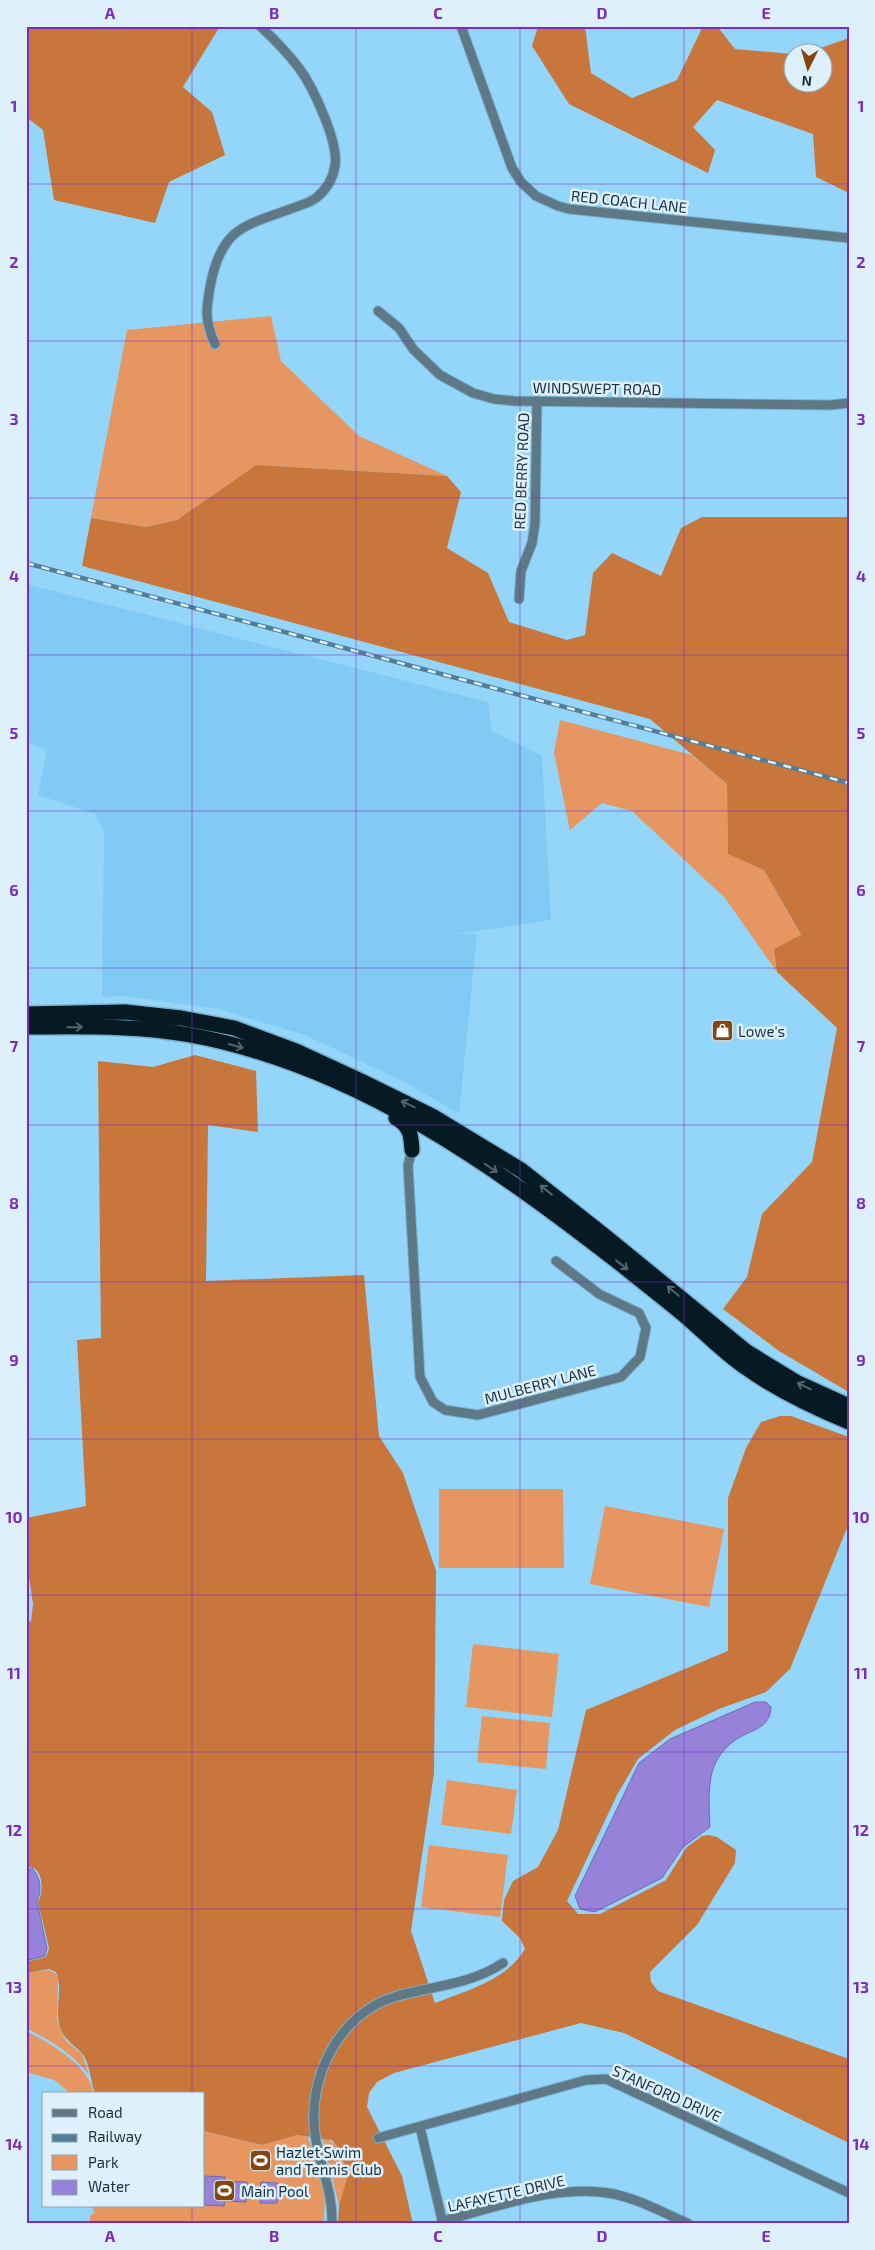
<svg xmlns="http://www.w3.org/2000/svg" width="875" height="2250" font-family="'Exo 2',sans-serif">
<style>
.built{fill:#80caf3}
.green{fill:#e59661}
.forest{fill:#c8763b}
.water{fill:#9782d9;stroke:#706aab}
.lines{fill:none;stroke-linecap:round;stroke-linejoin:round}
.street-casing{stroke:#78b2d1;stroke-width:11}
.highway-casing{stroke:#78b2d1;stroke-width:18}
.street{stroke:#5e7886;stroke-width:9}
.highway{stroke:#061a24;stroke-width:15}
.rail-casing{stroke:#527f97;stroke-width:4.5}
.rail{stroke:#ddf0fb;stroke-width:2.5;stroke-dasharray:8;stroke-linecap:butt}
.oneway{stroke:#51656f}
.grid{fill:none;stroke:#7b2cbf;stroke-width:1;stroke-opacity:0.55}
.labels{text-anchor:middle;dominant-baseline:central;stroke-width:5;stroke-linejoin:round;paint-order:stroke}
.street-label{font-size:15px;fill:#16313f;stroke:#ddf0fb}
.poi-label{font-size:15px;fill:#16313f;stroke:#ddf0fb;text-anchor:start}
.neatline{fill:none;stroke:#7b2cbf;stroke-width:2}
.grid-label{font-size:16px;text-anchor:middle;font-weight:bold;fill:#7b2cbf}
</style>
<rect width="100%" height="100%" fill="#94d6fa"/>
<!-- built -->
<path class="built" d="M26,584L488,702L492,731L542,756L551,920L456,934H477L459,1114L406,1083L305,1035L219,1009L124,996L102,997L104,831L95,814L38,795L47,750L26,741Z"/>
<!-- green -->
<path class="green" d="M271,316L281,361L359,436L447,476L256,465L177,520L146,527L91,518L127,330Z
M560,720L692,755L727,784L728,854L764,870L801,936L774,949L777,972L725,898L632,811L602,803L570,830L554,753Z
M439,1489H563L564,1568H439Z
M605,1506L724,1529L709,1607L590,1584Z
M473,1644L559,1654L552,1717L466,1707Z
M482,1716L550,1723L546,1769L477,1762Z
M447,1780L517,1790L511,1834L441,1825Z
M429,1845L508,1855L500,1917L421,1907Z
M48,1970L55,1973L58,1978L57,2020L61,2031L66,2041L82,2054L89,2075C73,2054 50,2040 26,2028V1973Z
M26,2031C47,2041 93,2068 93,2094H71L54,2080L26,2072Z
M204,2131L262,2145L297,2135L308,2137L325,2196L324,2224H90V2216L95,2212L93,2211V2206H204Z
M322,2137C339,2142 352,2164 348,2182C346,2190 342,2198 339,2205Z"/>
<!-- forest -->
<path class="forest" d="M26,26H220L183,87L212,112L225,155L169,182L155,223L54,200L43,130L26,117Z
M538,26H585L591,73L632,98L677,80L703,26H717L735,49L792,54V82H822V52H809L849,38V193L816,177L813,134L717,100L693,127L715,150L708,173L569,104L532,46Z
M256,465L447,476L461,492L447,548L488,573L509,622L567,640L585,635L593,573L612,553L661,576L681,528L702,517H849L847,1391L779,1351L723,1309L747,1277L762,1214L812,1162L837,1028L777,972L774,949L801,935L764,870L728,854L727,784L650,719L82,566L91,518L146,527L177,520Z
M195,1055L256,1071L258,1132L208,1125L206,1281L364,1275L379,1436L403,1473L436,1571L434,1773L411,1931L435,2003C467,1990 507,1980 525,1949L520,1938L502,1921L504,1900L513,1881L538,1867L558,1830L586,1710L728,1651V1498L746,1448L761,1422L780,1416H791L849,1437V1523L790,1669L766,1692L719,1709L675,1730L638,1759L617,1795L567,1901L578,1914H600L666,1880L687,1847L702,1836L709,1835L717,1837L736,1850L735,1863L697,1925L650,1972L651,1982L658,1991L849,2059V2143L624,2033L581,2023L394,2073L377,2082L369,2093L367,2107L402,2176L413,2224H338L339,2205L348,2176L341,2152L332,2140L297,2135L262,2145L204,2131V2094H95C91,2083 90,2066 84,2056C77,2046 66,2042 61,2030C53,2011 64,1991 56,1972L49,1969L26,1973V1962L46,1957L49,1948L38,1902C44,1891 44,1865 26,1867V1623L31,1621L33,1604L26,1557V1518L86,1506L77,1340L101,1338L98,1061L153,1067Z"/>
<!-- water -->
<path class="water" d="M755,1702H766L771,1707C770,1729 752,1729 737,1739C729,1744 721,1752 716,1762C707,1778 709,1808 710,1827L683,1847L662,1878L595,1912L580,1909L575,1896L639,1763L670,1739Z
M32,1868C41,1878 42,1890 37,1901L47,1948L45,1956L26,1961V1871Z
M205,2176L225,2177V2181L247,2182L246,2202L225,2201L224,2206L204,2205Z
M261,2182L278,2183L277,2203H260Z"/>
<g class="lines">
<defs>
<path id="street" d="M461,26L512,168L521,182L536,196L558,206L569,209L849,238
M378,311L399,328L413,349L440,375L473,393L494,399L514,401L830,405L849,403
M215,344C204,320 206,308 211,282C222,230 242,226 288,210C297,206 308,204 316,198C326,190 333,178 335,166C339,142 313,87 299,68C287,52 274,39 260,26
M519,599L521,571L532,543L535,524L537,401
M412,1150L408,1165L420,1377L433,1402L445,1410L478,1415L621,1377L640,1357L646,1328L639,1313L599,1294L556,1261
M420,2127L443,2224
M378,2138L586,2080L606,2079L849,2193
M443,2221C497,2207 558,2183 614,2194C641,2200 664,2213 689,2224
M332,2224C333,2189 319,2166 315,2134C307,2078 339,2014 394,1997C431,1986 470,1985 503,1963"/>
<path id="highway" d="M26,1014L125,1012L181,1018L234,1028L296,1051L361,1081L432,1116L521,1170L606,1237L747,1352L796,1382L849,1406
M26,1027C81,1027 136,1025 190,1035C355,1065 493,1165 622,1265C645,1284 669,1302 691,1321C709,1337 726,1354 745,1367C777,1390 813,1407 849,1422
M396,1118C410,1126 411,1134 412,1150"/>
</defs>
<!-- street casing -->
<use href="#street" class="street-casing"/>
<!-- highway casing -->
<use href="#highway" class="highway-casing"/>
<!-- street -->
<use href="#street" class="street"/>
<!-- highway -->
<use href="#highway" class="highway"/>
<defs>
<path id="rail" d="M26,563L849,783"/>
</defs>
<!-- rail casing -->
<use href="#rail" class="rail-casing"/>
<!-- rail -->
<use href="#rail" class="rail"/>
</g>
<!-- one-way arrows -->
<defs><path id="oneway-shaft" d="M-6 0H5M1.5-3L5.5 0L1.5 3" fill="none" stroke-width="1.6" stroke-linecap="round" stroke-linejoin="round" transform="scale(1.25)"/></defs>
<g class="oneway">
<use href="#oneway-shaft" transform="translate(75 1027) rotate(-1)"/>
<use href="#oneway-shaft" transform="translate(236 1046) rotate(16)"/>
<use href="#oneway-shaft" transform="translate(408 1104) rotate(-154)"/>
<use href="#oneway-shaft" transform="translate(491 1168) rotate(34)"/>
<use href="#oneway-shaft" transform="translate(546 1190) rotate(-142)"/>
<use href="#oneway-shaft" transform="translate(622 1265) rotate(38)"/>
<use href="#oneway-shaft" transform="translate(673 1291) rotate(-140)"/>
<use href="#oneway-shaft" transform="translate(804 1386) rotate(-154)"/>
</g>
<!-- grid -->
<path class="grid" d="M192,26V2094M356,26V2224M520,26V2224M684,26V2224M26,184H849M26,341H849M26,498H849M26,655H849M26,811H849M26,968H849M26,1125H849M26,1282H849M26,1439H849M26,1595H849M26,1752H849M26,1909H849M26,2066H849M192,2206V2224"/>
<!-- icons -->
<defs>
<symbol id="shop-square" viewBox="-11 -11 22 22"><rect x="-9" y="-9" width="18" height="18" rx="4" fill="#86450f" stroke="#ddf0fb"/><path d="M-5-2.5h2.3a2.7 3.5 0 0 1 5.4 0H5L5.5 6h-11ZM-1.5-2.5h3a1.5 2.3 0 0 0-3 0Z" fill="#fff"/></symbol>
<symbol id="stadium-square" viewBox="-11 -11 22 22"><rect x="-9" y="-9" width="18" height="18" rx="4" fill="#86450f" stroke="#ddf0fb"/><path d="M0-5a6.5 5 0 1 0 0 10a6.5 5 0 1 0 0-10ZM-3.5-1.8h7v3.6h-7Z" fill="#fff"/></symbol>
</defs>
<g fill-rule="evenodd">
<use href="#shop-square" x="710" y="1018" width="25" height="25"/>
<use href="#stadium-square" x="248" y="2148" width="25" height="25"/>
<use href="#stadium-square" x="212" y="2178" width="25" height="25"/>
</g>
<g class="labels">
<!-- street labels -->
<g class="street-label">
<text transform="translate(629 201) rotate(6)">RED COACH LANE</text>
<text transform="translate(597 388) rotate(1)">WINDSWEPT ROAD</text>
<text transform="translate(521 471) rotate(-88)">RED BERRY ROAD</text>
<text transform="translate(540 1384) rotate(-15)">MULBERRY LANE</text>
<text transform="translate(667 2093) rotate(24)">STANFORD DRIVE</text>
<text transform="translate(506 2193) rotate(-13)">LAFAYETTE DRIVE</text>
</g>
<!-- poi labels -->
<g class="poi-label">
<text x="738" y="1031">Lowe's</text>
<text x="276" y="2152">Hazlet Swim<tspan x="276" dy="17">and Tennis Club</tspan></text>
<text x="241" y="2191">Main Pool</text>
</g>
</g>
<!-- border -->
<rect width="875" height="2250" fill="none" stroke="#ddf0fb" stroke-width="55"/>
<!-- legend -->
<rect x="42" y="2092" width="162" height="115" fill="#ddf0fb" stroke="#8da4b0"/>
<rect x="52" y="2109" width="25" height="8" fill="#5e7886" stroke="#8da4b0"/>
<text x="88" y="2118" font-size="15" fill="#16313f">Road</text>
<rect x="52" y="2134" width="25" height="8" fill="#527f97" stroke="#8da4b0"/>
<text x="88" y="2142" font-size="15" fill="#16313f">Railway</text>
<rect x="52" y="2155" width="25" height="15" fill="#e59661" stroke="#8da4b0"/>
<text x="88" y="2168" font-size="15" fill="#16313f">Park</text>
<rect x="52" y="2180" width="25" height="15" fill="#9782d9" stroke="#8da4b0"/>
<text x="88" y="2192" font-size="15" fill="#16313f">Water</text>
<!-- north arrow -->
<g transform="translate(808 68) rotate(185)"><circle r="24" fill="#ddf0fb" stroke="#8da4b0"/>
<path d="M0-4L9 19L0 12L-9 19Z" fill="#86450f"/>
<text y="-8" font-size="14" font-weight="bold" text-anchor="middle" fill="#16313f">N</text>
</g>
<rect x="28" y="28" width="820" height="2194" class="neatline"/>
<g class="grid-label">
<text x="110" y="19">A</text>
<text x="274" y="19">B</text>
<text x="438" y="19">C</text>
<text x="602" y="19">D</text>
<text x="766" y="19">E</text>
<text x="14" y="112">1</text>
<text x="861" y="112">1</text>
<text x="14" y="268">2</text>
<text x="861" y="268">2</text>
<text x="14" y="425">3</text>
<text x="861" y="425">3</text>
<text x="14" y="582">4</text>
<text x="861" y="582">4</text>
<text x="14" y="739">5</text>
<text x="861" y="739">5</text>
<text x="14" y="896">6</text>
<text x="861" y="896">6</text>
<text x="14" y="1052">7</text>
<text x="861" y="1052">7</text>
<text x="14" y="1209">8</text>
<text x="861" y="1209">8</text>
<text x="14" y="1366">9</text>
<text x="861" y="1366">9</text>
<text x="14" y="1523">10</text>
<text x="861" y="1523">10</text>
<text x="14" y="1679">11</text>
<text x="861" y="1679">11</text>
<text x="14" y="1836">12</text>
<text x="861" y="1836">12</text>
<text x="14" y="1993">13</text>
<text x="861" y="1993">13</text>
<text x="14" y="2150">14</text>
<text x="861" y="2150">14</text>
<text x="110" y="2242">A</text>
<text x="274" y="2242">B</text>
<text x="438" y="2242">C</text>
<text x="602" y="2242">D</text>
<text x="766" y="2242">E</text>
</g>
</svg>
